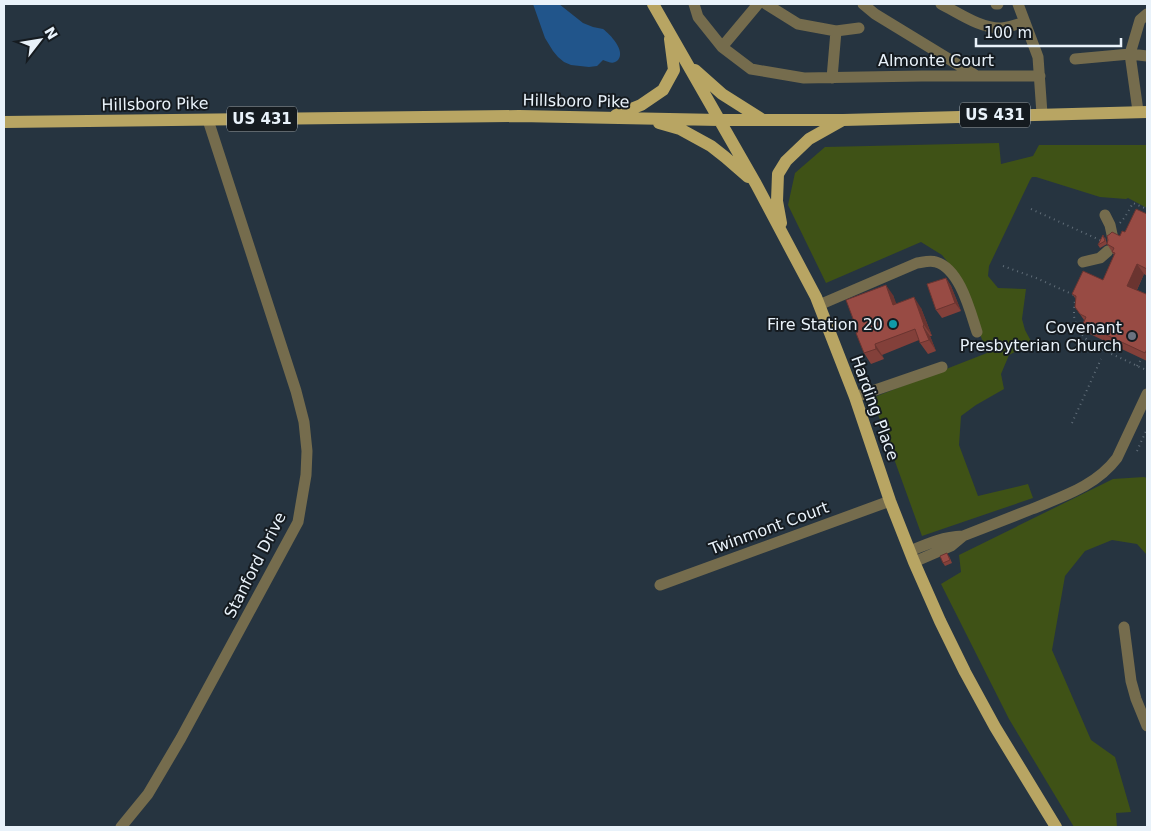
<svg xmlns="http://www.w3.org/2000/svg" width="1151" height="831" font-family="'DejaVu Sans',sans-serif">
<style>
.green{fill:#3f5216}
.water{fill:#21558b}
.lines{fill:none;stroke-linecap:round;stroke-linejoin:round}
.path{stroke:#616e79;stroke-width:2;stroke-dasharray:1 4;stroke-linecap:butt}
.minor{stroke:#756c4d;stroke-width:11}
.major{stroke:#b8a563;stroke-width:12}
.wall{fill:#83403a}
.shaded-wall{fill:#6a3430}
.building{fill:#984b44;stroke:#6a3430}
.culture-dot{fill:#0f9aa8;stroke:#151b20;stroke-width:2}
.worship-dot{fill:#6b7280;stroke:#151b20;stroke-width:2}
.labels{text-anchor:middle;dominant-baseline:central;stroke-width:4;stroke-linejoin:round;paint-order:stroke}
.shield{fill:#151b20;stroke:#a9b2b9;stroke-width:1}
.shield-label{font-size:15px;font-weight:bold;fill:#e9f2fa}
.street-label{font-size:16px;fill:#e9f2fa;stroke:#151b20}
.poi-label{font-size:16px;fill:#e9f2fa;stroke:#151b20;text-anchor:end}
</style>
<rect width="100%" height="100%" fill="#263440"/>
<!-- green -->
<path class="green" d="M999,143L1001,164L1033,156L1039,145H1147V208L1128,198L1126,199L1100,197L1036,177H1032L1030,180L989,266L988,276L998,288L1026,289L1022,319L1025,330L1032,343L1009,355L1001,374L1004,389L976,405L961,416L959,445L978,496L1028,484L1033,498L922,536L872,398L987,353L958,275L942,255L921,242L826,283L788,205L795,173L825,147Z
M1144,477L1147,478V555L1137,544L1112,540L1085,551L1065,576L1052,650L1091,740L1115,757L1131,812L1116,813L1117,827H1074L1009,719L941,584L961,572L959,555L1113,479Z"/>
<!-- water -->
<path class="water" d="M533,4H559L583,23L593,27L603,29C610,34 626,51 618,60C613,65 609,62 603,60L597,66L589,67L571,65L564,62L558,57L553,51L545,38Z"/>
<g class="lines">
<!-- path -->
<path class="path" d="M1031,209L1102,241
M1120,223L1125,217L1133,203L1147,209
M1003,266L1036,278L1074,295
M1076,297C1074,303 1074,310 1074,316C1078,341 1099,348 1118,357C1128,361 1138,367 1147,370
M1098,346L1101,340
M1137,366L1142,358
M1072,423L1101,359
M1137,451L1147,429"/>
<!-- minor -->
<path class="minor" d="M694,4L698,17L722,47L751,69L804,78L922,76H1040
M766,4L798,24L836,31L859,28
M863,4L875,14L975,75
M941,4C959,13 981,29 1002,28C1010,27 1018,24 1025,22
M996,4H998
M1018,4L1038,57L1042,114
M722,47L758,4
M1075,59L1130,54L1147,56
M832,78L836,31
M1138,111L1130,54L1140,20L1147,14
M1105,215L1110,225L1113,239
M1083,262L1100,258L1108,251
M819,305L917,263C924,262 930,260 936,262C960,269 970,311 977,332
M855,397L942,367
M910,551C929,543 942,537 963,536
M914,562L951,546L963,536C986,527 1009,518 1032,509C1063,496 1096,486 1117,458L1147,394
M660,585L890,501
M1124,627L1131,681L1136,699L1147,726
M121,827L148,794L181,738L298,522L306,475L307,451L304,422L296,391L208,120"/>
<!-- major -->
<path class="major" d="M653,4L756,184L816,297L855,397L890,501L914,562L940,621L965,672L995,727L1056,827
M695,70L722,94L763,120
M616,115L641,105L663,90L674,70L670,39
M4,122L519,116L719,120H843L1147,112
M659,123L680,129L711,146L725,157L748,177
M781,223L777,201L778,174L786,161L809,139L841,121"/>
</g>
<!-- wall -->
<path class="wall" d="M1147,214V276L1144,274L1137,290L1146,294L1147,292V361L1090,334L1083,324L1084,320L1075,307L1076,299L1072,294L1103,280L1114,255L1107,244L1125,232Z
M1105,237L1107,244L1100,248L1098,245Z
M946,278L951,286L961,311L942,318L936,310Z
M893,295L896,304L921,308L932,336H930L936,351L928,354L920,343L919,340L882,355L884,359L871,364L864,353Z
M949,556L952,563L945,566L943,563Z"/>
<!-- shaded-wall -->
<path class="shaded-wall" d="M1137,264L1144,274L1134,296L1127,286Z
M946,278L951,286L961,311L955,303Z
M886,285L893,295L901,316L893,305Z
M914,297L921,308L932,336L924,325Z
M923,326L930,336L936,351L929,340Z
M875,344L882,355L884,359L876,349Z"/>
<!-- building -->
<path class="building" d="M1136,209L1147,214V269L1137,264L1127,286L1146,294L1147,292V349L1145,353L1083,324L1086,317L1080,314L1075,307L1076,296L1072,294L1083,271L1103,280L1115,253L1112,252L1114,248L1107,244L1108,240L1107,236L1110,234L1112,232L1120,236L1122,231L1125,232Z
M1103,235L1105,241L1098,245Z
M946,278L955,303L936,310L927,284Z
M886,285L893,305L914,297L924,325L923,326L929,340L920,343L915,329L875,344L876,349L864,353L856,333L858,332L846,300Z
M947,553L950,560L943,563L940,556Z"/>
<!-- markers -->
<circle class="culture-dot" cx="893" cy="324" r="5"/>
<circle class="worship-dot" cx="1132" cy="336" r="5"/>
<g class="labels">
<!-- shield labels -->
<g class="shield">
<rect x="960" y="102.5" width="70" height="25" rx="4"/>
<rect x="227" y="106.5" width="70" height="25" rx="4"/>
</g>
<g class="shield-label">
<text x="995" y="115">US 431</text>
<text x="262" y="119">US 431</text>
</g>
<!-- street labels -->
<g class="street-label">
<text x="936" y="60">Almonte Court</text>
<text transform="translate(576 101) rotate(1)">Hillsboro Pike</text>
<text transform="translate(155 104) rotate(-1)">Hillsboro Pike</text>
<text transform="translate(875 408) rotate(70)">Harding Place</text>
<text transform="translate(769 528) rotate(-20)">Twinmont Court</text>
<text transform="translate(255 565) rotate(-63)">Stanford Drive</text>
</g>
<!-- poi labels -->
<g class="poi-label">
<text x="883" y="324">Fire Station 20</text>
<text x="1122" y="327">Covenant<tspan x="1122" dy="18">Presbyterian Church</tspan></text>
</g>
</g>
<!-- border -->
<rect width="1151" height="831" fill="none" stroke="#e9f2fa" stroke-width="10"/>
<!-- north arrow -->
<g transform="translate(40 40) rotate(59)" stroke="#151b20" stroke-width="4" paint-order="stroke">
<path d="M0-4L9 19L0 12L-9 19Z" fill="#e9f2fa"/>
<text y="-8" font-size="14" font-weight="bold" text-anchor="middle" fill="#e9f2fa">N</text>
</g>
<!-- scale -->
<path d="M976 38v8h145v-8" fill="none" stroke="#e9f2fa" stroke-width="2.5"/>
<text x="984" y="38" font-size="15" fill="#e9f2fa" stroke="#151b20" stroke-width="4" paint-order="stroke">100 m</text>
</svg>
